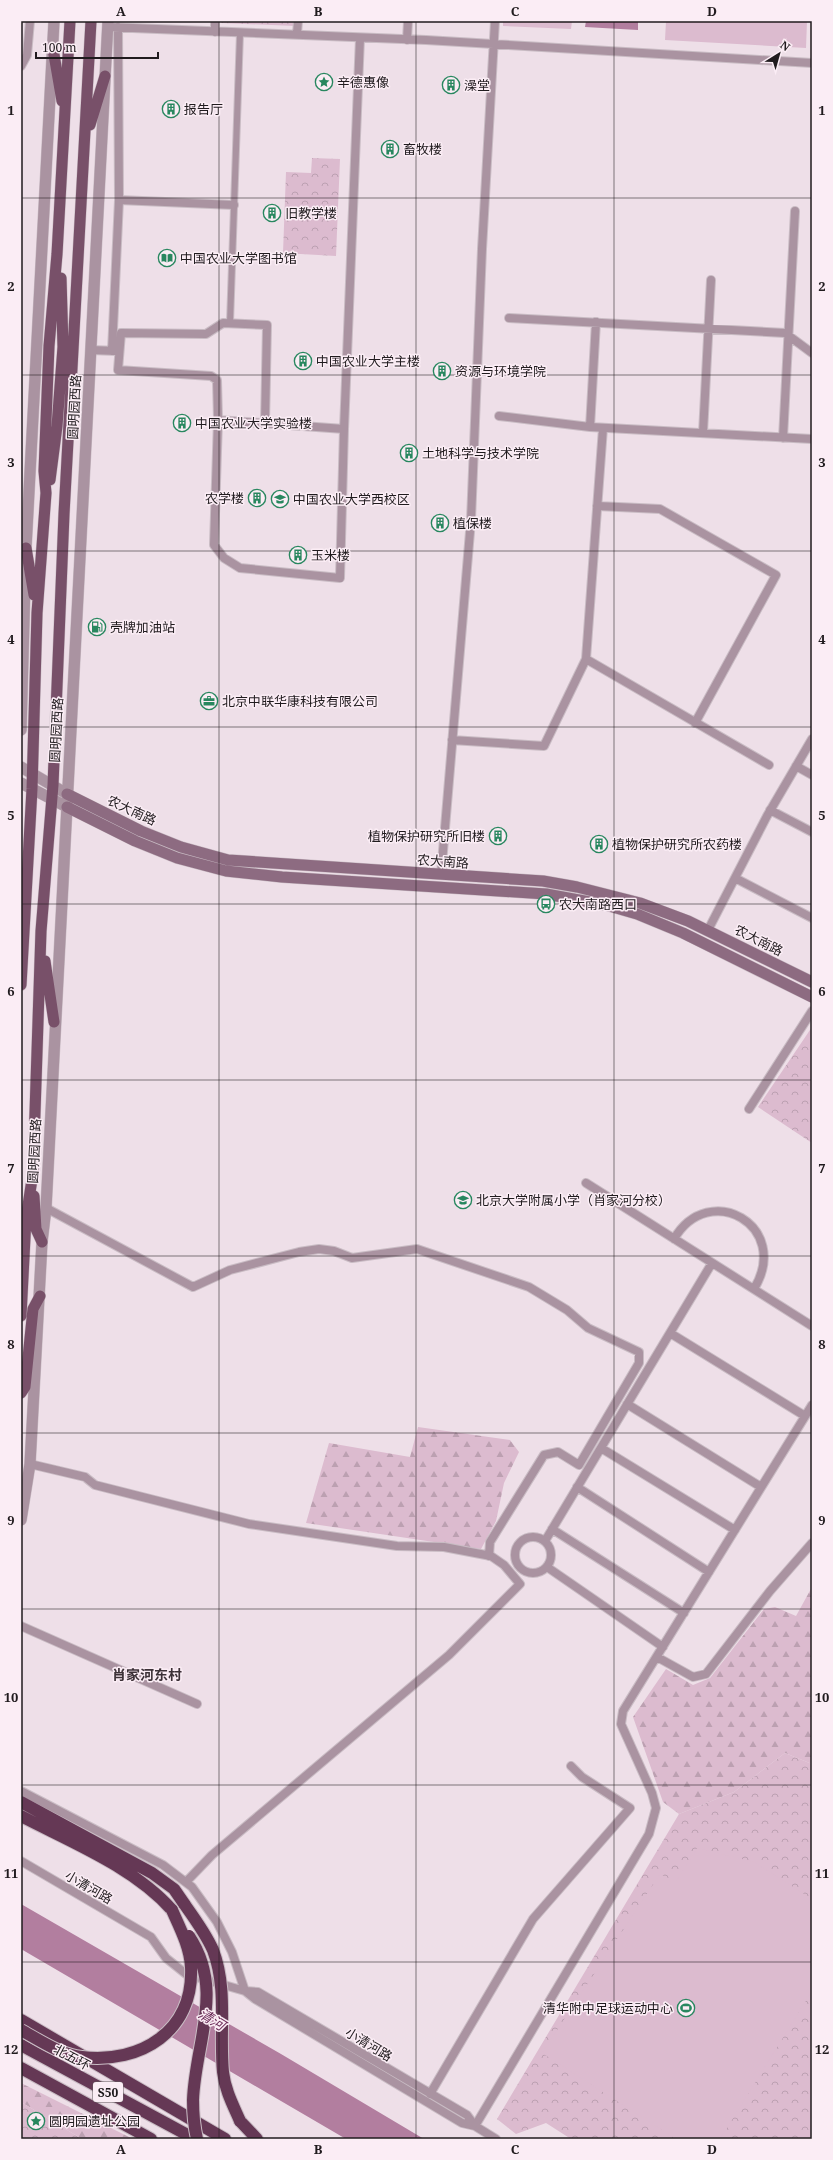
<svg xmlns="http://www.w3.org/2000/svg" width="833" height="2160" font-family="'Noto Serif','Noto Sans SC',serif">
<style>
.forest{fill:url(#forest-firs)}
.park{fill:url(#park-crowns)}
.garden{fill:#dcbbcf}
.water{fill:#b27e9f}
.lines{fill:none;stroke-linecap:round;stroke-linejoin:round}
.pedestrian-casing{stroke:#c9bcc4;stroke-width:8}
.minor-casing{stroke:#c9bcc4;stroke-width:10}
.tertiary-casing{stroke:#c9bcc4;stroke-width:12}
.secondary-casing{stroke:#c9bcc4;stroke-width:12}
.primary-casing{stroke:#c9bcc4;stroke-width:12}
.motorway-casing{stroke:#c9bcc4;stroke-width:14}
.pedestrian{stroke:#aa93a1;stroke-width:6}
.minor{stroke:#aa93a1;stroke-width:8}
.tertiary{stroke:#aa93a1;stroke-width:11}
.secondary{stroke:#8d6b81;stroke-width:11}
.primary{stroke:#785069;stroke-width:11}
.motorway{stroke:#653855;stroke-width:12}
.motorway-bridge-casing{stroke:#c9bcc4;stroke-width:14;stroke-linecap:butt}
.motorway-bridge{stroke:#653855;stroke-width:12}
.grid{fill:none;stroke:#201b1e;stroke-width:1;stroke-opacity:0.55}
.labels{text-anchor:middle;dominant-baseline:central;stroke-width:3;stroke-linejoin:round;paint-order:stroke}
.shield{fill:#fbedf5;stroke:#625a5e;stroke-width:1}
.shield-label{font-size:12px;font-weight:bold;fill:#201b1e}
.poi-label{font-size:13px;fill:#201b1e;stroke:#fbedf5;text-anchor:start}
.street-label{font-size:13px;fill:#201b1e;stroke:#fbedf5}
.neighbourhood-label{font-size:14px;font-weight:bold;fill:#3c3137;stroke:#fbedf5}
.water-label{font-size:14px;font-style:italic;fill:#6c2d59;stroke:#fbedf5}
.neatline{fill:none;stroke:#201b1e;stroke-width:1.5}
.grid-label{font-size:13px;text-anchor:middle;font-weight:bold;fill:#201b1e}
</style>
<defs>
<pattern id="forest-firs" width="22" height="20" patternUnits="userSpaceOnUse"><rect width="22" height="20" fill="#dcbbcf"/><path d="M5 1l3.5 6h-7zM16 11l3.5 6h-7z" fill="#bca0b1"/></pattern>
<pattern id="park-crowns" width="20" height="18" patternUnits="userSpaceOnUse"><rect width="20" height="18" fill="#dcbbcf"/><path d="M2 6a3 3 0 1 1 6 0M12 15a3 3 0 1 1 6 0" fill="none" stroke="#bca0b1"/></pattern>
</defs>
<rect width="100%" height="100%" fill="#eedfe8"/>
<!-- forest -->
<path class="forest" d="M418,1427L510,1440L519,1452L504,1483L496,1521L481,1549L306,1523L329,1443L410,1457Z
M812,1587V1764L785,1753L734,1792L679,1814L663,1802L633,1717L666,1669L693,1685L710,1678L764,1609L775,1607L796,1616Z
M21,2083L133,2139H82L21,2102Z"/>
<!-- park -->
<path class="park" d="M221,21H295V26L221,23Z
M312,158L340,159L336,256L283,253L286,172L311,173Z
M812,1027V1143L758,1107Z
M785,1753L812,1764V2139H571L546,2123L516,2134L497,2119L679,1814L734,1792Z
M21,2102L82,2139H21Z"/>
<!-- garden -->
<path class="garden" d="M503,21H572L571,29L503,26Z
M666,21H807L806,48L665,40Z
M697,1848L754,1862L812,1899V1991L720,2139H676L542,2053L660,1874L676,1882Z"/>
<!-- water -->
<path class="water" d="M586,21H638V30L585,27Z
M21,1904L281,2054L424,2139H346L21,1949Z"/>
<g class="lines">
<defs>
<path id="pedestrian" d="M230,323L240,33"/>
<path id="minor" d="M108,27L426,40L812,63
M215,32V21
M297,34L298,21
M407,40L408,21
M21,66L27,55L30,21
M119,200L234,205
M509,318L785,333L812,353
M91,350L117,351
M112,351L119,200L118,27
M499,416L590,427L812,439
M218,420L214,545L224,558L240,568L340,578L344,429L218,420L217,380L211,376L118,370L121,333L206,334L223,323L267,325L265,423
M590,427L596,322
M344,429L360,38
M703,433L711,280
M783,438L795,211
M597,506L660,509L776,575L695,723
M586,659L769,765
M452,740L544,746L586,659L603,428
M796,766L812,775
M770,810L812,832
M441,875L471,520L482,249L495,21
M735,878L812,918
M708,930L767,816L812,739
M749,1109L812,1011
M586,1183L812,1326
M46,1208L193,1287L230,1270L299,1252L319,1249L334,1251L352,1258L417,1249L529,1287L567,1310L588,1328L639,1352V1363L579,1465L558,1452L544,1455L490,1542L489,1556
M674,1239C709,1179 792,1226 754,1289
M670,1333L805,1416
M627,1404L761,1487
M601,1448L735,1530
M30,1464L85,1477L95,1485L249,1524L397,1546L444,1547L491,1556L504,1565L520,1584L449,1655L212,1855L186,1882
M577,1487L709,1572
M552,1529L684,1613
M515 1555a18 18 0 1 1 36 0a18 18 0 1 1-36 0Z
M545,1541L712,1263
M547,1567L663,1647
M21,1626L197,1704
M657,1657L693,1677L706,1674L770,1591L812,1543
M21,1791L163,1865L192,1887L217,1922L232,1952L245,1991
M21,1861L151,1937L166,1958L186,1974L245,1991L258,1992L467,2115L475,2126
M245,1991L255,1999L462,2123L475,2126L496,2139
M430,2094L533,1919L630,1808L582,1777L571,1766
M475,2126L649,1834L656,1808L652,1793L621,1724L623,1711L812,1405"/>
<path id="tertiary" d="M21,730L26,548L54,21
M21,767L67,794
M21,783L67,807
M21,1520L30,1464L42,1242L46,1208L108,21"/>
<path id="secondary" d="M67,794L141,831L181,847L228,860L543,881L577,887L640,903L688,921L812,982
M67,807L135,841L177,858L226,871L282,877L546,894L606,905L637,914L683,933L812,997"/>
<path id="primary" d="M53,49L62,101
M90,125L105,76
M50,480L57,426L63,347L61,278
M26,548L34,595
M45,961L54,1022
M21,985L32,789L37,613L46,493L44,471L49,346L57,254L70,21
M34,1196L36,1229L42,1242
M21,1316L26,1218L33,1173L41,931L53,785L64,514L91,21
M21,1393L25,1387L33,1309L40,1296"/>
<path id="motorway" d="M21,1802L152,1873L174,1889L185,1905
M21,1816C71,1842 134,1867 172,1910
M21,2020L225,2139
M21,2045L195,2139
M21,2068L151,2139
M240,2121L257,2139"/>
</defs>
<!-- pedestrian casing -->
<use href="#pedestrian" class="pedestrian-casing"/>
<!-- minor casing -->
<use href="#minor" class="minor-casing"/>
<!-- tertiary casing -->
<use href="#tertiary" class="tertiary-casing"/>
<!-- secondary casing -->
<use href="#secondary" class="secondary-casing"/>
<!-- primary casing -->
<use href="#primary" class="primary-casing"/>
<!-- motorway casing -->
<use href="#motorway" class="motorway-casing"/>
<!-- pedestrian -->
<use href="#pedestrian" class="pedestrian"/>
<!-- minor -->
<use href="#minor" class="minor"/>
<!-- tertiary -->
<use href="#tertiary" class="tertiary"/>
<!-- secondary -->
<use href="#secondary" class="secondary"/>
<!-- primary -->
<use href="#primary" class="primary"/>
<!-- motorway -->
<use href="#motorway" class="motorway"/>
<defs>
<path id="motorway-bridge" d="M185,1905C195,1919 206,1934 213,1950C228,1990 219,2031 223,2072C225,2090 233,2105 240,2121
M189,1936C225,1990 195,2043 193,2100C193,2113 194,2126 197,2139
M21,2030C39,2040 61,2055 82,2057C141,2064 194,2031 191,1967C190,1947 180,1928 172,1910"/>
</defs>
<!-- motorway-bridge casing -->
<use href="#motorway-bridge" class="motorway-bridge-casing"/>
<!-- motorway-bridge -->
<use href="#motorway-bridge" class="motorway-bridge"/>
</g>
<!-- grid -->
<path class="grid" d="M219,21V2139M416,21V2139M614,21V2139M21,198H812M21,375H812M21,551H812M21,727H812M21,904H812M21,1080H812M21,1256H812M21,1433H812M21,1609H812M21,1785H812M21,1962H812"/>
<!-- icons -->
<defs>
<symbol id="sight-ring" viewBox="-11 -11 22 22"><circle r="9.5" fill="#fbedf5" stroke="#28875f" stroke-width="1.5"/><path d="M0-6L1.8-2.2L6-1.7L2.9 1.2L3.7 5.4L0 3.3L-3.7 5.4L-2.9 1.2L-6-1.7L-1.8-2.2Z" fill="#28875f"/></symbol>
<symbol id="building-ring" viewBox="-11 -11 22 22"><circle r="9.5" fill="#fbedf5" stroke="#28875f" stroke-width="1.5"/><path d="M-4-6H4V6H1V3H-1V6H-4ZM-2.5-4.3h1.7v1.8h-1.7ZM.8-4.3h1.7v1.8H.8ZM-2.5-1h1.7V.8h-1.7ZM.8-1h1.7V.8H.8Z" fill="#28875f"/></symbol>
<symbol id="library-ring" viewBox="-11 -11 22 22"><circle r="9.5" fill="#fbedf5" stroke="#28875f" stroke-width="1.5"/><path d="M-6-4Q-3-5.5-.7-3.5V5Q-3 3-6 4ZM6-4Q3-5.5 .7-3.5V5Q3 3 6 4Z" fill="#28875f"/></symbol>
<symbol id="university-ring" viewBox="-11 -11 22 22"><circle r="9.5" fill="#fbedf5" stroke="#28875f" stroke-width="1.5"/><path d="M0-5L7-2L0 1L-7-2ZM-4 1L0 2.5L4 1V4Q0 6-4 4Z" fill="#28875f"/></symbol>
<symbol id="fuel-ring" viewBox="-11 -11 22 22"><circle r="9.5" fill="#fbedf5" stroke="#28875f" stroke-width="1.5"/><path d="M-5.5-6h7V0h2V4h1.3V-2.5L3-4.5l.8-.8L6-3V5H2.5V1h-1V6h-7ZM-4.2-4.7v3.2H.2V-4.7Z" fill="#28875f"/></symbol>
<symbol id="office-ring" viewBox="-11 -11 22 22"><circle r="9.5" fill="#fbedf5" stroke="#28875f" stroke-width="1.5"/><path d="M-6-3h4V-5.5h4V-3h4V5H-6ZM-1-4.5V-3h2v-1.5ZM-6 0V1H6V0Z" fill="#28875f"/></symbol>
<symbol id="bus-ring" viewBox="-11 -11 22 22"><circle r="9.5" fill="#fbedf5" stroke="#28875f" stroke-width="1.5"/><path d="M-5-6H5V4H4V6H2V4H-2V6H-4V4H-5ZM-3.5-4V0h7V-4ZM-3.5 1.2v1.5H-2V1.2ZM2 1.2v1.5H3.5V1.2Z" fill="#28875f"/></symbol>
<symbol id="school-ring" viewBox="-11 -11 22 22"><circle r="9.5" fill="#fbedf5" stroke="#28875f" stroke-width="1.5"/><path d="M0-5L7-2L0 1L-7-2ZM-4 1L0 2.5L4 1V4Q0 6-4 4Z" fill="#28875f"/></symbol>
<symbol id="stadium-ring" viewBox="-11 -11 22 22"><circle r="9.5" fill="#fbedf5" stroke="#28875f" stroke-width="1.5"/><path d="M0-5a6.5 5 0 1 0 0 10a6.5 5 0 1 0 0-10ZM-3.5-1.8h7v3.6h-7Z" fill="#28875f"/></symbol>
</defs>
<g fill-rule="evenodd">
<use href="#sight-ring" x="314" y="72" width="20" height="20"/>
<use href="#building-ring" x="441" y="75" width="20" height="20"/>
<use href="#building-ring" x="161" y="99" width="20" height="20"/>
<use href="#building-ring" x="380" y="139" width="20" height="20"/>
<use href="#building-ring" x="262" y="203" width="20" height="20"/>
<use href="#library-ring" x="157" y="248" width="20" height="20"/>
<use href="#building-ring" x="293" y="351" width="20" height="20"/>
<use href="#building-ring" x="432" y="361" width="20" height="20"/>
<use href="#building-ring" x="172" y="413" width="20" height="20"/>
<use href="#building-ring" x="399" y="443" width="20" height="20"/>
<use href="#building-ring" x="247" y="488" width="20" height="20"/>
<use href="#university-ring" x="270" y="489" width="20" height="20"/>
<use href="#building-ring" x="430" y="513" width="20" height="20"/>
<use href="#building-ring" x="288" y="545" width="20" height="20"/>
<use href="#fuel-ring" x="87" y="617" width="20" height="20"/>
<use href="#office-ring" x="199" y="691" width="20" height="20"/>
<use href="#building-ring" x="488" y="826" width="20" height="20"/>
<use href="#building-ring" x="589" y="834" width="20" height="20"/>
<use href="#bus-ring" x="536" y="894" width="20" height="20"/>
<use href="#school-ring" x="453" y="1190" width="20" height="20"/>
<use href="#stadium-ring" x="676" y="1998" width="20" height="20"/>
<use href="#sight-ring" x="26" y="2111" width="20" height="20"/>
</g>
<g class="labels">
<!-- shield labels -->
<rect class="shield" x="93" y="2082" width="30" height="20" rx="3"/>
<g class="shield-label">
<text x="108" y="2092">S50</text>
</g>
<!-- poi labels -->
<g class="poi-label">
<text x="337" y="82">辛德惠像</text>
<text x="464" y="85">澡堂</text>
<text x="184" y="109">报告厅</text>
<text x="403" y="149">畜牧楼</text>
<text x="285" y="213">旧教学楼</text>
<text x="180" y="258">中国农业大学图书馆</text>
<text x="316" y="361">中国农业大学主楼</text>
<text x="455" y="371">资源与环境学院</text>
<text x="195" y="423">中国农业大学实验楼</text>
<text x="422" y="453">土地科学与技术学院</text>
<text x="244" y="498" text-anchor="end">农学楼</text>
<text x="293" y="499">中国农业大学西校区</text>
<text x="453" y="523">植保楼</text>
<text x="311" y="555">玉米楼</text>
<text x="110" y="627">壳牌加油站</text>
<text x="222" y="701">北京中联华康科技有限公司</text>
<text x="485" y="836" text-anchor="end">植物保护研究所旧楼</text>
<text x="612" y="844">植物保护研究所农药楼</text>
<text x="559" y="904">农大南路西口</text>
<text x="476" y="1200">北京大学附属小学（肖家河分校）</text>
<text x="673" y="2008" text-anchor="end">清华附中足球运动中心</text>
<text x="49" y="2121">圆明园遗址公园</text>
</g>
<!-- street labels -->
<g class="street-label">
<text transform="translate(74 407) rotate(-87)">圆明园西路</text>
<text transform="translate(56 730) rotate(-87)">圆明园西路</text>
<text transform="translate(132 810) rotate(25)">农大南路</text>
<text transform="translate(443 861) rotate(4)">农大南路</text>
<text transform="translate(759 940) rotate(27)">农大南路</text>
<text transform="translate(34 1151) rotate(-87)">圆明园西路</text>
<text transform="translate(89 1887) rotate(30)">小清河路</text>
<text transform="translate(369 2044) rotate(31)">小清河路</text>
<text transform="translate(72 2057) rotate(28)">北五环</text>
</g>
<!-- neighbourhood labels -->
<g class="neighbourhood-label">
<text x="147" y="1674">肖家河东村</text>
</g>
<!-- water labels -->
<g class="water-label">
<text transform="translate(212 2019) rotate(31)">清河</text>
</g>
</g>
<!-- border -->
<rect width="833" height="2160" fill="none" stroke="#fbedf5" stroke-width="44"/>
<!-- north arrow -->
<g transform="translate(779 54) rotate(37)" stroke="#fbedf5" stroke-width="3" paint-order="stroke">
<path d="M0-3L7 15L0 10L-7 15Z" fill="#201b1e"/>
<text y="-6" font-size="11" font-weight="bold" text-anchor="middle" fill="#201b1e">N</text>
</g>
<!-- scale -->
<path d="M36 52v6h122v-6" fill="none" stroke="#201b1e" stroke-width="2"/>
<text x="42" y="52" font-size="12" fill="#201b1e" stroke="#fbedf5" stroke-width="3" paint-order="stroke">100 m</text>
<rect x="22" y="22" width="789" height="2116" class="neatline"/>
<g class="grid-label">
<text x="121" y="16">A</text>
<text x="318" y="16">B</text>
<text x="515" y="16">C</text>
<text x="712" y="16">D</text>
<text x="11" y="115">1</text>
<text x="822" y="115">1</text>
<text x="11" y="291">2</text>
<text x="822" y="291">2</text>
<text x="11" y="467">3</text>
<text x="822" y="467">3</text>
<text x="11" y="644">4</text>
<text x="822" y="644">4</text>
<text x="11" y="820">5</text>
<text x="822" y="820">5</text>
<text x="11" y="996">6</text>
<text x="822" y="996">6</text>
<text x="11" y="1173">7</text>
<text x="822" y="1173">7</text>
<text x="11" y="1349">8</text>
<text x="822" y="1349">8</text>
<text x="11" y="1525">9</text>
<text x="822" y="1525">9</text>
<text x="11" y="1702">10</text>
<text x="822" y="1702">10</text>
<text x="11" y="1878">11</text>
<text x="822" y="1878">11</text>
<text x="11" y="2054">12</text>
<text x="822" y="2054">12</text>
<text x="121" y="2154">A</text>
<text x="318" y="2154">B</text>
<text x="515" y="2154">C</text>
<text x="712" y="2154">D</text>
</g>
</svg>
